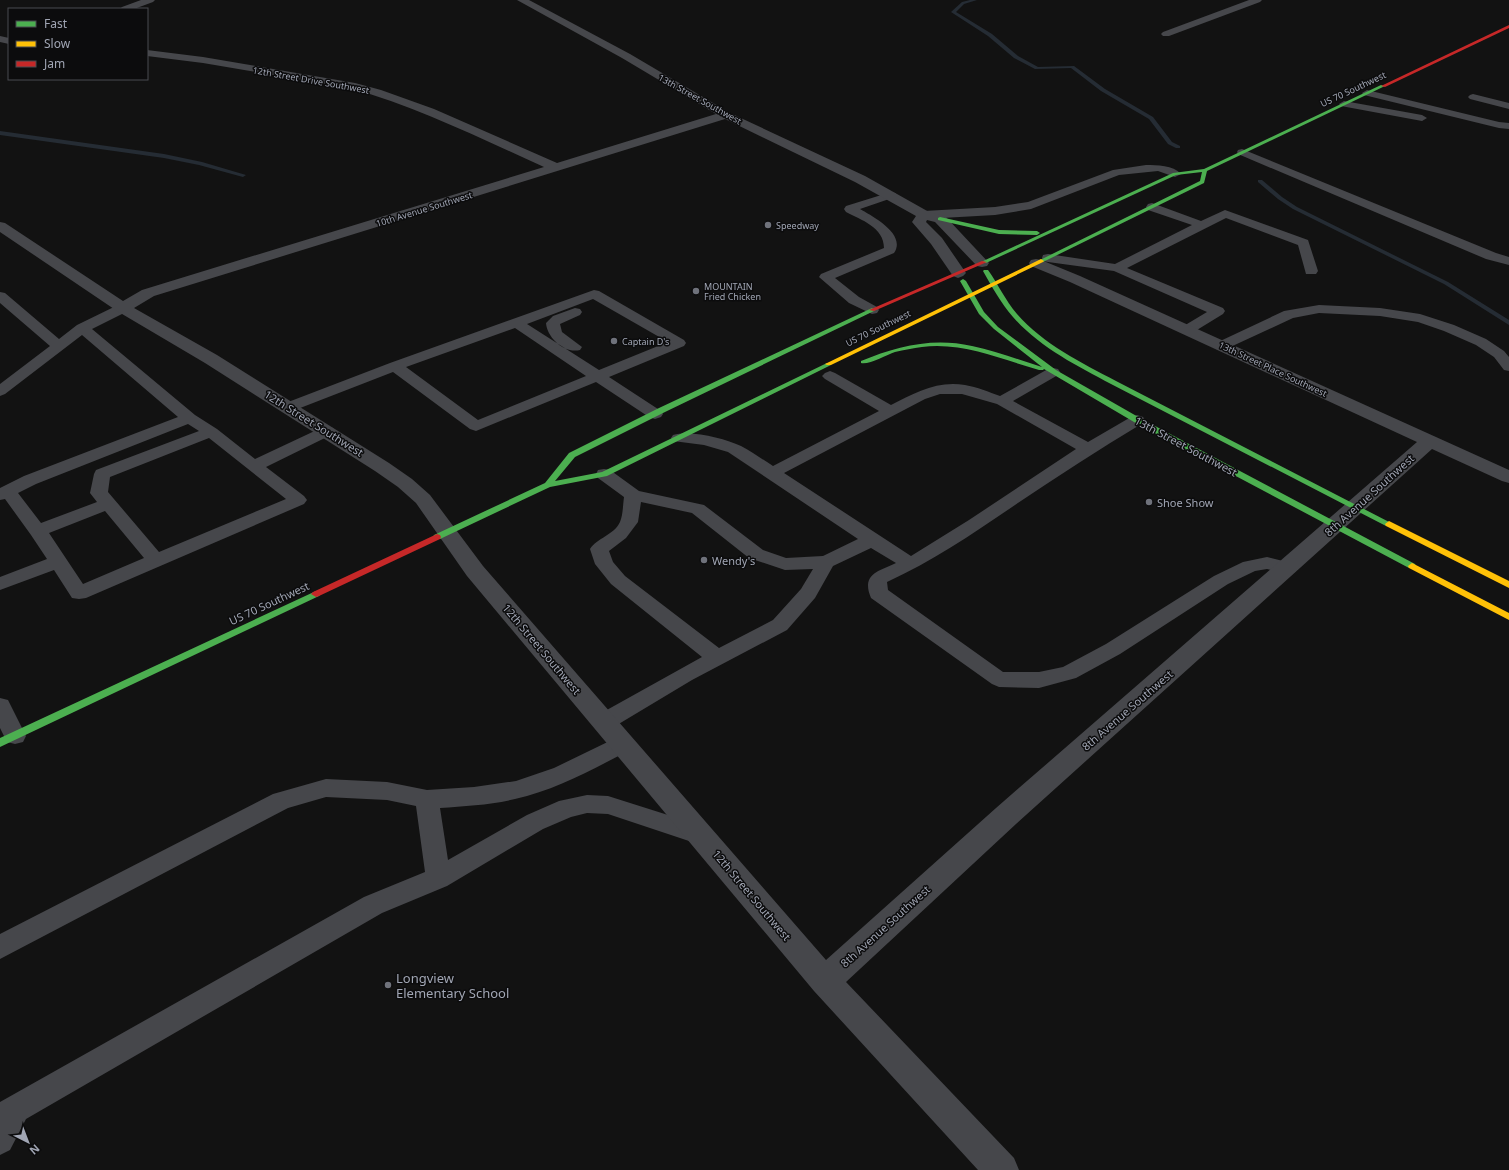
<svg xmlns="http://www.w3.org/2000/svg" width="1509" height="1170" font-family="'Noto Sans',sans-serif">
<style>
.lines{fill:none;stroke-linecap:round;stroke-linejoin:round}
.stream{fill:#252c34;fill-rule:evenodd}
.lane{fill:#46474b;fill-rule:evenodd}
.street{fill:#46474b;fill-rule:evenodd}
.fast{fill:#4caf50;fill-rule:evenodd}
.slow{fill:#ffc107;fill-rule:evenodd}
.jam{fill:#c62828;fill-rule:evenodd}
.poi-dot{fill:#6f727b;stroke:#0c0c0d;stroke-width:1.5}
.labels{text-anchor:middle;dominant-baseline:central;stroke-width:3;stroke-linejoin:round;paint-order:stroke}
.far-street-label{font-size:9px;fill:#a1a6b4;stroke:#0c0c0d}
.far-poi-label{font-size:9px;fill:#a1a6b4;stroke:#0c0c0d;text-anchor:start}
.street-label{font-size:11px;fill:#a1a6b4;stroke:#0c0c0d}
.poi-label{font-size:11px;fill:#a1a6b4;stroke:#0c0c0d;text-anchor:start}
.near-poi-label{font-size:13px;fill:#a1a6b4;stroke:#0c0c0d;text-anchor:start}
</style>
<rect width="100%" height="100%" fill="#121212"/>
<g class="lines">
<!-- stream -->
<path class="stream" d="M970,0H977L964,4L956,12L992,34L1018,56L1038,67L1074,66L1105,89L1153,117L1172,142L1180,146V148H1176L1168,144L1149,119L1101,91L1071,68L1035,69L1014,58L988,36L951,12L962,2Z
M0,131L164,154L202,162L246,175L243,177L199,165L164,158L0,135Z
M1258,180H1262L1282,197L1297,207L1448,282L1509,320V325L1444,284L1293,209L1278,199L1258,182Z"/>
<!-- lane -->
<path class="lane" d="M1367,90L1499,122L1509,123V129L1499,128L1364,95L1362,93Z
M1473,94L1509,103V109L1470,99L1468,97L1470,95Z
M1344,101L1422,115L1427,118L1422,121L1341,106L1339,104Z
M1242,149L1496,253L1509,257V265L1486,259L1238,154L1237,152L1238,150Z
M1146,165C1157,165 1173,165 1181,174L1175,177L1158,171L1119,175L1031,209L995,215L924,219L920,218L918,215L920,212L924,211L995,207L1028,202L1113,170Z
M891,192L895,193L897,195L895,197L860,209C872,216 907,234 894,253L835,278L859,297L877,307L879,310L877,313L872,314L849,303L819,277L821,274L884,248C884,227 861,220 846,212L844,209L846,206Z
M1152,203L1201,221L1225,210L1308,240L1318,271L1316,274H1306L1298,245L1226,218L1127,268L1223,308L1225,311L1223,314L1192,333L1187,334L1182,333L1180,330L1182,327L1207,312L1114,271L1048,262L1043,261L1042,258L1043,255L1048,254L1115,264L1192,225L1148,210L1146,207L1148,204Z
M594,290L599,291L684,340L686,343L684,346L609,377L661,411L663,414L661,417L655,419L649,417L596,382L476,431L470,429L393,372L295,410L289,412L283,410L281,407L283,404L390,363ZM593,299L668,342L599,370L527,324ZM515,328L586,376L478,420L406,367Z
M0,292L5,293L59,339L77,325L118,305L123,304L128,305L130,308L128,311L92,329L195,415L217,429L255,459L321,428L327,426L333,428L335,431L333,434L266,467L304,496L307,500L304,504L86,598L79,599L72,598L54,570L0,590V577L47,559L31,535L5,499L0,500V488L24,476L178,417L82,335L5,394L0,396V384L50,346L0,303ZM188,424L199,431L96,470L94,474L90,493L97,502L41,523L18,493L36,484ZM209,438L286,499L159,552L108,492L110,477ZM105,511L144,558L83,584L49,533Z
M1319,305L1380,308L1420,314L1454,325L1486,339L1504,351L1509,357V371L1504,370L1494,357L1476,345L1444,331L1418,322L1380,316L1319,313L1293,318L1226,349L1221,350L1216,349L1214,346L1216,343L1284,311Z
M575,308L580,309L582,312L580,315L560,324L562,332L582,347L580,350C565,354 547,338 546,323L553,316Z
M1053,368L1058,369L1060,372L1058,375L1013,401L1088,442L1131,417L1137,415L1143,417L1145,420L1143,423C1099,449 1057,477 1015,505C974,533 933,561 887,582L888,590L1003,672H1039L1063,667L1106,644L1214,576L1243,562L1267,557L1295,564L1297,568L1295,572L1288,574L1267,569L1255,571L1228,584L1120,654L1076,678L1039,688L999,687L992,684L871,598C869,593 868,590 868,585C869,571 885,569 896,563L871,548L833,566L815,598L787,630L692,680L612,728L604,730L596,728L593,722L596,716L702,657L611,584L595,564L590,549C597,538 614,535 620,522C623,515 623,504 624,497L598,478L596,474L598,470L604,469L610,470L639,491L704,505L763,550L786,558L823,556L858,539L728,452L704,445L673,441L671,438L673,435C691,430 724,438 741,446C752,452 762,459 773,466L879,411L825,379L822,376L825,373L830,371L835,373L891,405C914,393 938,380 965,385C977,387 989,392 1000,396L1048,369ZM940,394H962L997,404L1076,449L969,520L911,556L784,473L925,399ZM641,502L692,513L749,558L785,570L813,569L801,589L773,620L719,648L625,576L613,562L609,551L626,538L638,522Z
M0,698L8,700L26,736L23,742L15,744L7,742L0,728Z
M622,735L630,738L633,744L630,750C593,769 556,790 515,799C491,805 465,806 440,808L448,860L527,815L559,801L587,795L608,796L709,828L713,835L709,842L701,845L608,814L587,813L571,817L543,829L447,886L382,913L26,1119L10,1150L0,1155V1102L364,897L425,872L416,806L387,800L326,797L288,808L0,959V934L273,794L326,779L387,782L427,790L474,787L516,781L554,768Z"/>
<!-- street -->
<path class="street" d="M141,0H155L153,2L134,9H120L122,7Z
M517,0H529L630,54L730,113L865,176L929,212L945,216L989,263L987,266L982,267L977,266L935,222L927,220L926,222L942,238L966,273L963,276L958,278L953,276L931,244L912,222L916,216L855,182L725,119L154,296L134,308L217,355L389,463L412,479L430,495L483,566L826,960L996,808L1417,442L1070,282L1031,266L1029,263L1031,260L1036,259L1041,260L1080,276L1509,470V483L1502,481L1432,449L1016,824L846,982L1014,1158L1019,1170H978L814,991L467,576L416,503L398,487L375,471L205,363L117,311L0,232V222L5,223L123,301L142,290L544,167C480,138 417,107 350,88L203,63L147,56V50L203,57L355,83L381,90L434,109L557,163L716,114L622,58Z
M1249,0H1262L1260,2L1169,36H1163L1161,34L1163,32Z
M0,36L9,38V44L0,42Z"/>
<!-- fast -->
<path class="fast" d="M1381,85L1385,86L1207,171L1204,183L1043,262L1038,261L1200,181L1202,172L1176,175L986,263L981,262L1173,173L1204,169Z
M940,217L999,230L1037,231L1040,233L1037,235L999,234L938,220V218Z
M984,270H988C998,284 1005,300 1017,314C1043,344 1082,363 1116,381L1393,524L1392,526H1386L1111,384C1077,366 1039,347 1013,317C1001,303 992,287 983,271Z
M963,279L966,281L984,312L998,327L1056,370L1140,418L1415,564L1416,566L1415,568H1409L1134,422L1044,369L1043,370H1039C1000,359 963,342 922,347C913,348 904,350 895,352C886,355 869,365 861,363V361C897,346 933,337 972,346C996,351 1019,360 1042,367L994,329L979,314L960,281Z
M872,308L875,310L874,311L665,412L575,457L555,481L602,472L827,363H831V365L607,476L550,487L440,539H434L433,537L434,535L545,483L569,453L659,408Z
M316,591L321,594L319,596L0,747V738Z"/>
<!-- slow -->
<path class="slow" d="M1041,259L1044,261L1043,262L831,365H827L825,364Z
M1389,521L1509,581V588L1386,526L1385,524Z
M1412,563L1509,613V620L1409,568L1408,566Z"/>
<!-- jam -->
<path class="jam" d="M1509,25V28L1385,87L1381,86Z
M982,261L987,262L874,311L869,310Z
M437,534L440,535L441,537L440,539L319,596L316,597L311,594L313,592Z"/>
</g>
<!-- markers -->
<g class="poi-dot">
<circle cx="768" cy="225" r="4"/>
<circle cx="696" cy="291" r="4"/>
<circle cx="614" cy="341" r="4"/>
<circle cx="1149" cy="502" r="4"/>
<circle cx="704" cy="560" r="4"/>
<circle cx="388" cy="985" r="4"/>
</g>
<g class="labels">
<!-- far-street labels -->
<g class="far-street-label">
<text transform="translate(311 80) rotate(10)">12th Street Drive Southwest</text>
<text transform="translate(1353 89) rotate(-25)">US 70 Southwest</text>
<text transform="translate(700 99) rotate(29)">13th Street Southwest</text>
<text transform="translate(424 209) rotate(-17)">10th Avenue Southwest</text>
<text transform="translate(878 328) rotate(-26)">US 70 Southwest</text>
<text transform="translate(1273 369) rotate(25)">13th Street Place Southwest</text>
</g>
<!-- far-poi labels -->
<g class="far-poi-label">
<text x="776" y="225">Speedway</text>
<text x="704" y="286">MOUNTAIN<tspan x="704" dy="10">Fried Chicken</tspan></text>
<text x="622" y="341">Captain D's</text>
</g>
<!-- street labels -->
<g class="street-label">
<text transform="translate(314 423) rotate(32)">12th Street Southwest</text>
<text transform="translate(1186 446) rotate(28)">13th Street Southwest</text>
<text transform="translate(1369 495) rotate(-42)">8th Avenue Southwest</text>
<text transform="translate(269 603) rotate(-25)">US 70 Southwest</text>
<text transform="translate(542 649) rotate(50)">12th Street Southwest</text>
<text transform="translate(1127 710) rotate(-41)">8th Avenue Southwest</text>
<text transform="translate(752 895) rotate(50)">12th Street Southwest</text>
<text transform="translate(885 926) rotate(-42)">8th Avenue Southwest</text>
</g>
<!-- poi labels -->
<g class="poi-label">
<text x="1157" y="502">Shoe Show</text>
<text x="712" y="560">Wendy's</text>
</g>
<!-- near-poi labels -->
<g class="near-poi-label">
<text x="396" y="978">Longview<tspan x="396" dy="15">Elementary School</tspan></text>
</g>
</g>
<!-- legend -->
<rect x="8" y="8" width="140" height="72" fill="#0c0c0d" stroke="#484a50"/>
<rect x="16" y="21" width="20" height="6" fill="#4caf50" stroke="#484a50"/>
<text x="44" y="28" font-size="12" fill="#a1a6b4">Fast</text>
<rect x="16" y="41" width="20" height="6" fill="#ffc107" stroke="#484a50"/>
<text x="44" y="48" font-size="12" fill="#a1a6b4">Slow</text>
<rect x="16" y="61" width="20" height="6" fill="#c62828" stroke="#484a50"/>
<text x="44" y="68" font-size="12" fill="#a1a6b4">Jam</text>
<!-- north arrow -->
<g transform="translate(28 1142) rotate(138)" stroke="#0c0c0d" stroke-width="3" paint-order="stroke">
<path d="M0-3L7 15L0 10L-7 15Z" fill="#a1a6b4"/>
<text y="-6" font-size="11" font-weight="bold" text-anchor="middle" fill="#a1a6b4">N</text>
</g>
</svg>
